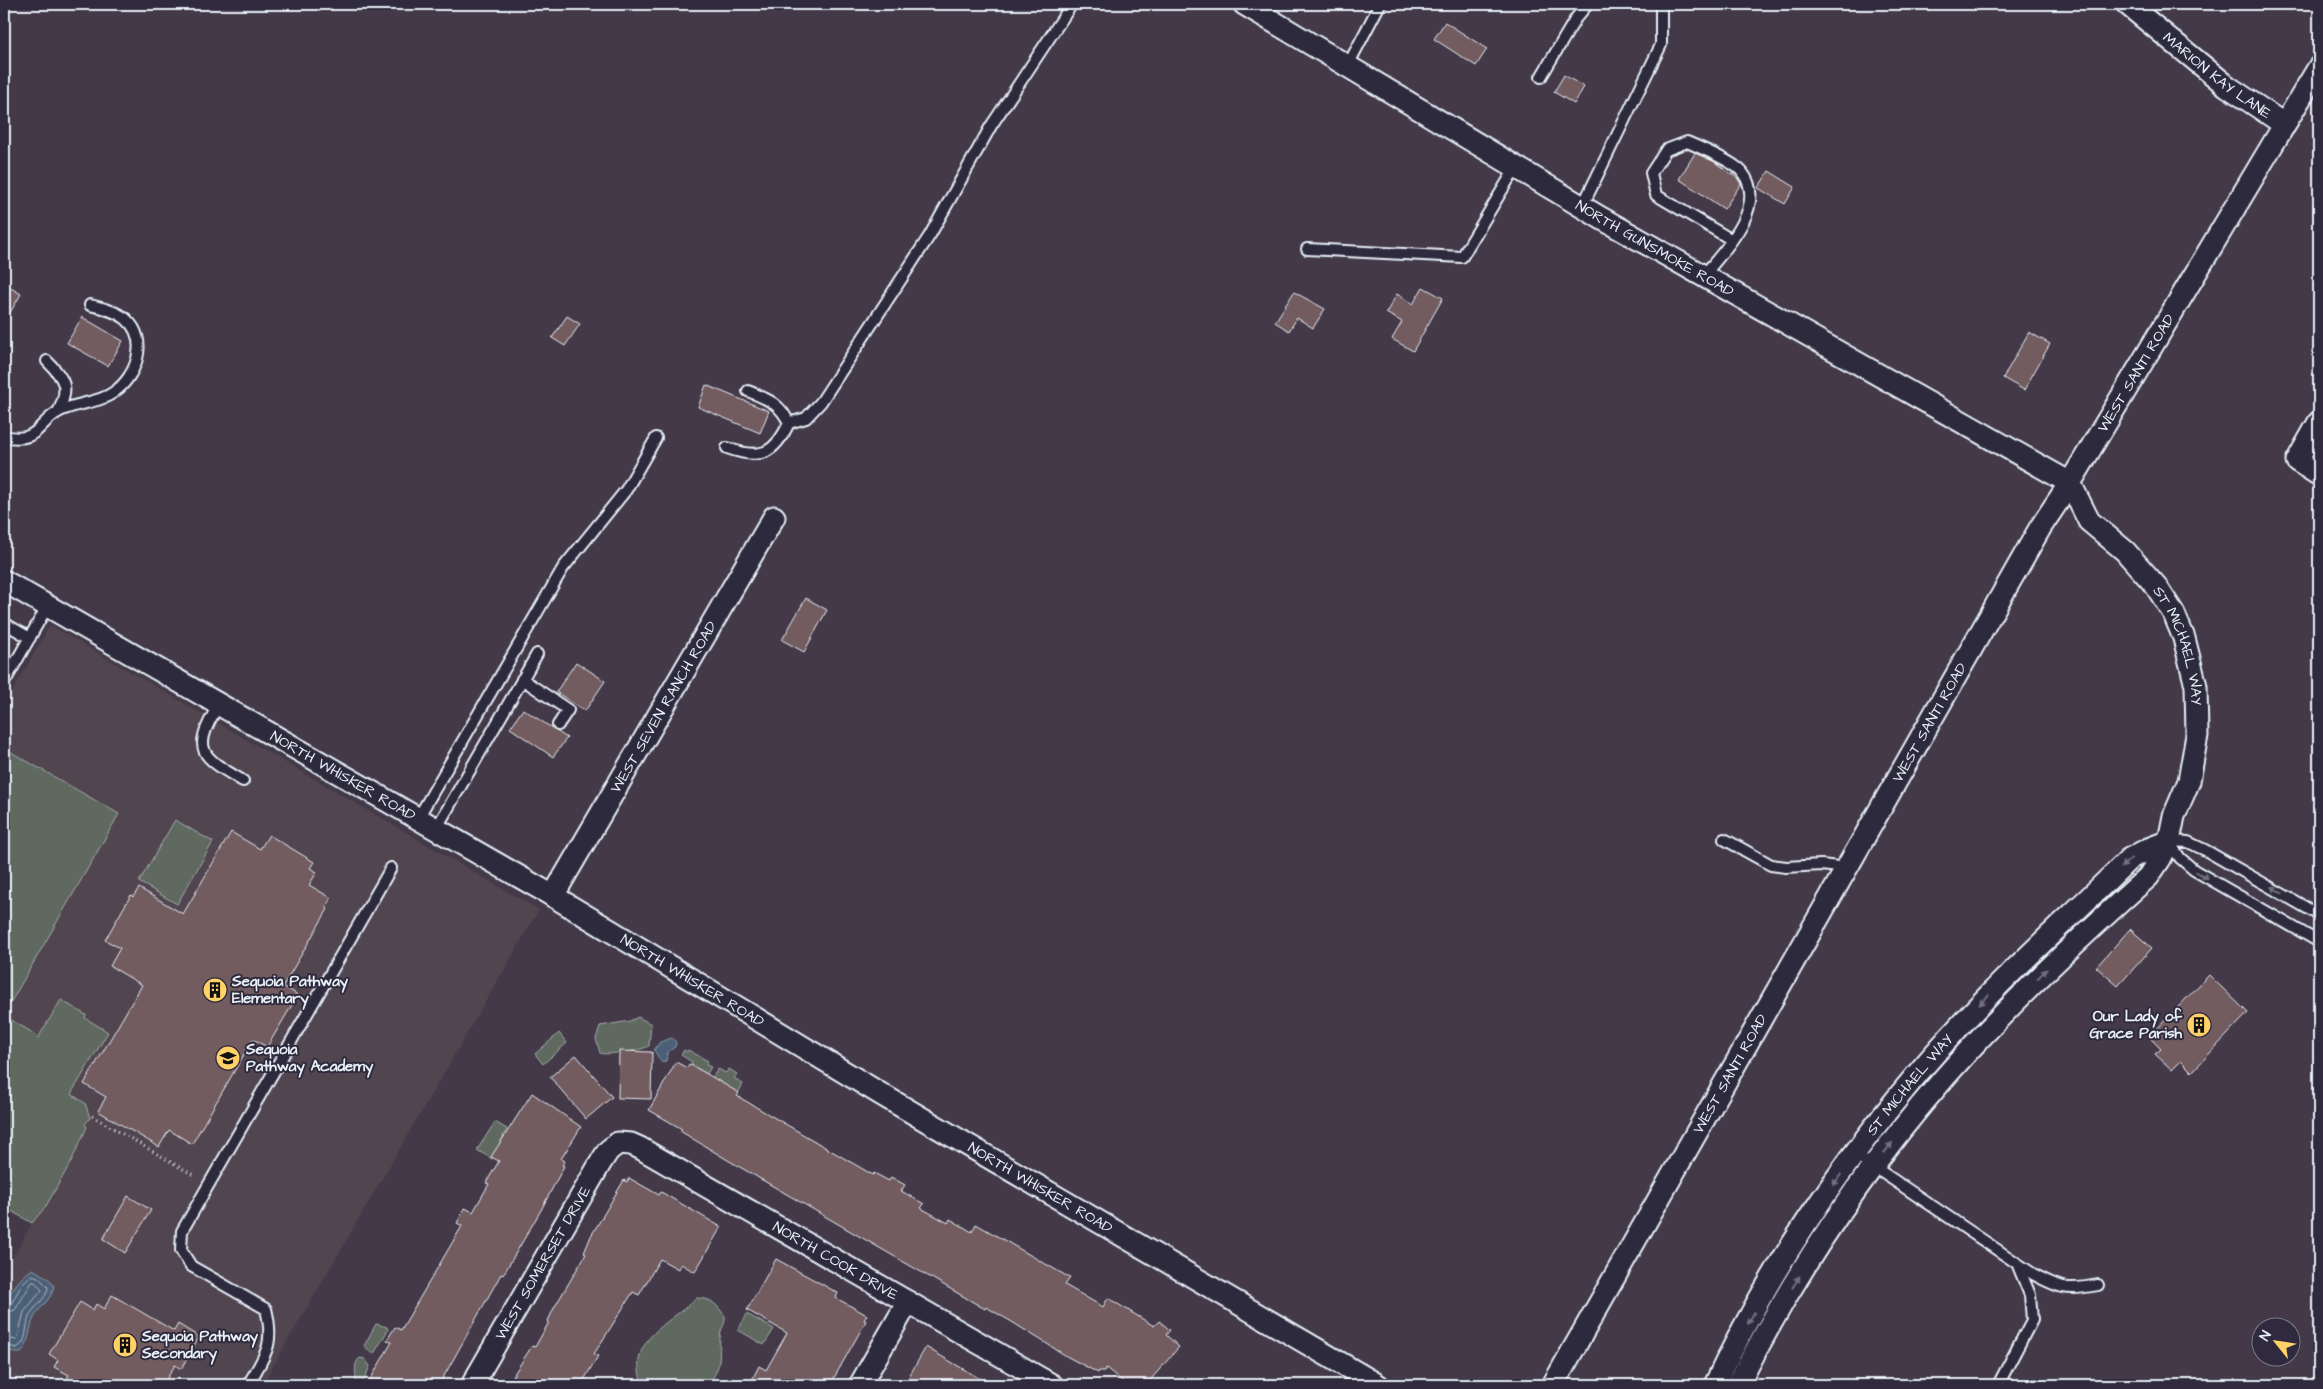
<svg xmlns="http://www.w3.org/2000/svg" width="2323" height="1389" font-family="'Architects Daughter',sans-serif">
<style>
.built{fill:#51444f}
.green{fill:#5e695e;stroke:#a3adab}
.water{fill:#4c5f77;stroke:#8a99ab}
.lines{fill:none;stroke-linecap:round;stroke-linejoin:round}
.shore{stroke:#aab7c4;stroke-width:1}
.building{fill:#725c60;stroke:#e8f1f8}
.service-casing{stroke:#e8f1f8;stroke-width:14}
.minor-casing{stroke:#e8f1f8;stroke-width:25}
.path{stroke:#e8f1f8;stroke-width:3;stroke-dasharray:1 4;stroke-linecap:butt}
.service{stroke:#2f2a3d;stroke-width:10}
.minor{stroke:#2f2a3d;stroke-width:21}
.oneway{fill:#70707e}
.labels{text-anchor:middle;dominant-baseline:central;stroke-width:4;stroke-linejoin:round;paint-order:stroke}
.street-label{font-size:15px;fill:#e8f1f8;stroke:#2f2a3d}
.poi-label{font-size:15px;font-weight:bold;fill:#e8f1f8;stroke:#2f2a3d;text-anchor:start}
</style>
<rect width="100%" height="100%" fill="#433948"/>
<filter id="ink" filterUnits="userSpaceOnUse"><feTurbulence type="fractalNoise" baseFrequency=".02" numOctaves="2"/><feDisplacementMap in="SourceGraphic" scale="10" xChannelSelector="R" yChannelSelector="G"/><feConvolveMatrix kernelMatrix="1 2 1 2 8 2 1 2 1" color-interpolation-filters="sRGB"/></filter>
<g filter="url(#ink)">
<!-- built -->
<path class="built" d="M50,625L539,910L262,1385H4V1273L32,1223L4,1207V706Z"/>
<!-- green -->
<path class="green" d="M4,748L119,814L4,1014Z
M175,820L213,842L177,904L139,882Z
M61,1000L86,1015L85,1018L108,1032L71,1094L85,1103L90,1118L85,1124L87,1127L71,1162L46,1206L32,1223L4,1207V1016L30,1031L38,1038Z
M638,1017L651,1024L649,1046C644,1050 605,1056 600,1053L596,1039L600,1026L630,1021Z
M559,1033L567,1043L543,1064L535,1054Z
M684,1050L687,1052L688,1050L708,1061L706,1065L711,1067L707,1074L691,1065L692,1062L681,1055Z
M718,1069L726,1073L729,1069L737,1074L734,1078L743,1084L738,1093L712,1078Z
M495,1122L507,1129L492,1159L477,1150Z
M696,1298C712,1298 716,1304 725,1316C726,1322 723,1326 721,1331C717,1354 725,1365 707,1385H643C624,1339 672,1323 696,1298Z
M747,1314L774,1329L764,1345L738,1330Z
M376,1324L387,1327L388,1330L375,1352L372,1353L364,1346Z
M360,1358L365,1359L370,1366L362,1385L356,1381C356,1373 353,1363 360,1358Z"/>
<!-- water -->
<path class="water" d="M672,1038L676,1042L675,1047L668,1052L666,1061L661,1062L654,1050L660,1042Z
M33,1269L49,1279L54,1286C51,1301 42,1304 35,1316C28,1328 31,1341 21,1353H15L4,1348C4,1335 2,1321 4,1309C5,1297 22,1274 33,1269Z"/>
<g class="lines">
<!-- shore -->
<path class="shore" d="M4,1308L10,1306L22,1284L31,1275L38,1277L48,1287C47,1300 34,1305 29,1317C25,1326 28,1344 16,1348L4,1344
M4,1314L15,1310L32,1282H35L42,1290L24,1312L17,1340L4,1338"/>
</g>
<!-- building -->
<path class="building" d="M1445,22L1487,49L1476,66L1434,39Z
M1564,75L1584,87L1574,104L1554,92Z
M1695,153L1713,161L1737,178L1741,184L1724,209L1679,179Z
M1769,171L1795,187L1785,204L1758,188Z
M4,284L21,294L4,323Z
M1423,287L1443,298L1413,351L1392,339L1402,322L1386,313L1397,294L1413,304Z
M1294,292L1325,309L1313,328L1297,318L1289,331L1275,322Z
M567,316L580,324L565,346L552,338Z
M82,317L123,341L108,366L67,343Z
M2029,332L2050,344L2024,390L2003,378Z
M706,385L769,411L760,433L698,407Z
M806,598L827,610L804,652L782,640Z
M576,662L605,681L585,711L556,692Z
M523,709L567,738L553,757L510,728Z
M231,832L260,849L269,835L314,862L310,868L317,872L309,885L331,898L326,907L328,909L283,986L298,995L267,1047L253,1039L192,1144L169,1130L159,1147L98,1111L106,1097L84,1084L142,985L110,966L120,948L105,940L131,895L133,897L139,888L183,914Z
M2130,929L2152,948L2118,986L2096,967Z
M2209,975L2248,1013L2192,1072L2181,1061L2172,1070L2155,1054L2161,1049L2149,1037Z
M619,1051L652,1052L651,1099L618,1098Z
M576,1055L612,1097L586,1119L550,1077Z
M676,1062L687,1068L689,1064L707,1074L739,1093L737,1096L873,1175L874,1173L889,1181L891,1177L905,1185L901,1191L924,1204L921,1208L948,1223L950,1219L972,1232L976,1224L1070,1278L1065,1285L1103,1307L1108,1298L1154,1326L1159,1321L1170,1330L1166,1335L1179,1347L1146,1385H1127L1106,1368L1104,1371H1099L1098,1373L1068,1357L1012,1322L986,1307L985,1309L726,1159L680,1131L682,1129L649,1110Z
M532,1093L581,1127L561,1159L565,1161L562,1165L564,1166L541,1210L503,1275L501,1274L439,1385H367L392,1342L387,1340L395,1327L401,1330L462,1226L457,1223L465,1208L473,1212L489,1184L486,1183L499,1161L491,1157Z
M629,1178L659,1195L661,1192L721,1227L695,1272L681,1264L678,1269L660,1259L639,1295L633,1292L611,1327L594,1354L598,1356L581,1385H507L532,1346L535,1347L549,1322L548,1321L554,1308L586,1254L584,1253L591,1236L624,1180L627,1182Z
M128,1196L151,1210L125,1253L103,1239Z
M776,1259L838,1293L836,1298L867,1315L864,1320L866,1321L830,1385H757L758,1384L752,1380L759,1366L766,1370L787,1333L747,1310Z
M112,1295L174,1331L178,1324L199,1337L181,1369L175,1365L163,1385H63L69,1375L54,1367L58,1360L49,1354L80,1302L93,1310L96,1304L104,1309Z
M926,1347L934,1352L991,1385H904Z"/>
<g class="lines">
<defs>
<path id="service" d="M1347,67L1380,4
M1541,77L1576,18L1588,4
M1582,207L1661,45V6L1659,4
M1307,249L1462,257L1516,167
M1703,276C1724,251 1769,205 1742,172C1733,161 1701,148 1687,142L1666,150L1651,173L1656,195L1732,240
M47,361C65,379 70,388 58,412
M789,423L806,418L821,402L930,235L991,126L1072,4
M4,436C40,444 36,423 60,411C76,403 100,403 114,392C136,377 150,340 126,319C116,311 102,308 90,305
M727,448C760,460 774,455 789,423C780,403 767,399 748,391
M4,623L30,638
M522,679L568,710L558,725
M4,683L47,607
M218,706C191,751 201,756 243,781
M418,818L563,568L626,490L656,438
M436,829L537,654
M1724,839L1771,865L1786,867L1821,865L1847,868
M2169,841L2188,842L2205,850L2319,915
M2169,842L2180,858L2194,870L2319,942
M1855,1154L2033,1274C2061,1289 2067,1291 2098,1285
M248,1385C265,1355 275,1346 266,1309L191,1266L181,1250L182,1231L391,868
M1998,1385L2032,1320L2030,1295L2017,1263"/>
<g id="minor">
<path id="s1" d="M1244,4L1601,218L2070,483L2089,521L2125,551L2156,586L2174,614L2184,638L2196,686L2197,735L2189,781L2174,816L2169,841L2160,859L2148,877C2086,932 2025,989 1969,1050C1878,1150 1798,1265 1738,1385"/>
<path id="s2" d="M2127,4L2227,86L2285,125"/>
<path d="M2319,422L2297,461L2319,475"/>
<path id="s3" d="M4,581L553,896L884,1096L1378,1385"/>
<path id="s4" d="M553,896L774,517"/>
<path id="s5" d="M472,1385L601,1162L608,1151L618,1143L631,1144L640,1148L1052,1385"/>
<path d="M860,1385L908,1302"/>
<path id="s6" d="M1553,1385L2040,528L2070,483L2319,67"/>
<path id="s7" d="M1715,1385C1780,1245 1883,1103 1991,993C2036,947 2084,904 2129,859L2148,849L2169,841"/>
</g>
</defs>
<!-- service casing -->
<use href="#service" class="service-casing"/>
<!-- minor casing -->
<use href="#minor" class="minor-casing"/>
<!-- path -->
<path class="path" d="M92,1116L195,1176"/>
<!-- service -->
<use href="#service" class="service"/>
<!-- minor -->
<use href="#minor" class="minor"/>
</g>
<!-- one-way arrows -->
<defs><path id="oneway-solid" d="M-6-.8H1V-3.2L6.5 0L1 3.2V.8H-6Z" transform="scale(1.25)"/></defs>
<g class="oneway">
<use href="#oneway-solid" transform="translate(2126 863) rotate(138)"/>
<use href="#oneway-solid" transform="translate(2202 875) rotate(30)"/>
<use href="#oneway-solid" transform="translate(2277 890) rotate(-150)"/>
<use href="#oneway-solid" transform="translate(2042 974) rotate(-44)"/>
<use href="#oneway-solid" transform="translate(1984 1000) rotate(132)"/>
<use href="#oneway-solid" transform="translate(1888 1148) rotate(-52)"/>
<use href="#oneway-solid" transform="translate(1837 1180) rotate(125)"/>
<use href="#oneway-solid" transform="translate(1796 1282) rotate(-58)"/>
<use href="#oneway-solid" transform="translate(1751 1318) rotate(119)"/>
</g>
</g>
<!-- icons -->
<defs>
<symbol id="building-disc" viewBox="-11 -11 22 22"><circle r="9.5" fill="#ffd166" stroke="#2f2a3d"/><path d="M-4-6H4V6H1V3H-1V6H-4ZM-2.5-4.3h1.7v1.8h-1.7ZM.8-4.3h1.7v1.8H.8ZM-2.5-1h1.7V.8h-1.7ZM.8-1h1.7V.8H.8Z" fill="#111"/></symbol>
<symbol id="school-disc" viewBox="-11 -11 22 22"><circle r="9.5" fill="#ffd166" stroke="#2f2a3d"/><path d="M0-5L7-2L0 1L-7-2ZM-4 1L0 2.5L4 1V4Q0 6-4 4Z" fill="#111"/></symbol>
</defs>
<g fill-rule="evenodd">
<use href="#building-disc" x="201" y="976" width="28" height="28"/>
<use href="#building-disc" x="2185" y="1011" width="28" height="28"/>
<use href="#school-disc" x="214" y="1044" width="28" height="28"/>
<use href="#building-disc" x="111" y="1331" width="28" height="28"/>
</g>
<g class="labels">
<!-- street labels -->
<g class="street-label">
<text stroke="none"><textPath href="#s2" startOffset="115">MARION KAY LANE</textPath></text>
<text stroke="none"><textPath href="#s1" startOffset="478">NORTH GUNSMOKE ROAD</textPath></text>
<text stroke="none"><textPath href="#s6" startOffset="1168">WEST SANTI ROAD</textPath></text>
<text stroke="none"><textPath href="#s1" startOffset="1156">ST MICHAEL WAY</textPath></text>
<text stroke="none"><textPath href="#s4" startOffset="219">WEST SEVEN RANCH ROAD</textPath></text>
<text stroke="none"><textPath href="#s6" startOffset="762">WEST SANTI ROAD</textPath></text>
<text stroke="none"><textPath href="#s3" startOffset="391">NORTH WHISKER ROAD</textPath></text>
<text stroke="none"><textPath href="#s3" startOffset="796">NORTH WHISKER ROAD</textPath></text>
<text stroke="none"><textPath href="#s6" startOffset="358">WEST SANTI ROAD</textPath></text>
<text stroke="none"><textPath href="#s7" startOffset="359">ST MICHAEL WAY</textPath></text>
<text stroke="none"><textPath href="#s3" startOffset="1201">NORTH WHISKER ROAD</textPath></text>
<text stroke="none"><textPath href="#s5" startOffset="532">NORTH COOK DRIVE</textPath></text>
<text stroke="none"><textPath href="#s5" startOffset="141">WEST SOMERSET DRIVE</textPath></text>
</g>
<!-- poi labels -->
<g class="poi-label">
<text x="232" y="981">Sequoia Pathway<tspan x="232" dy="17">Elementary</tspan></text>
<text x="2182" y="1016" text-anchor="end">Our Lady of<tspan x="2182" dy="17">Grace Parish</tspan></text>
<text x="246" y="1049">Sequoia<tspan x="246" dy="17">Pathway Academy</tspan></text>
<text x="142" y="1336">Sequoia Pathway<tspan x="142" dy="17">Secondary</tspan></text>
</g>
</g>
<!-- margin -->
<rect width="2323" height="1389" fill="none" stroke="#2f2a3d" stroke-width="20"/>
<rect x="10" y="10" width="2303" height="1369" fill="none" stroke="#e8f1f8" stroke-width="2" filter="url(#ink)"/>
<!-- north arrow -->
<g transform="translate(2276 1342) rotate(300)"><circle r="24" fill="#2f2a3d" stroke="#797a88"/>
<path d="M0-4L9 19L0 12L-9 19Z" fill="#ffd166"/>
<text y="-8" font-size="14" font-weight="bold" text-anchor="middle" fill="#e8f1f8">N</text>
</g>
</svg>
